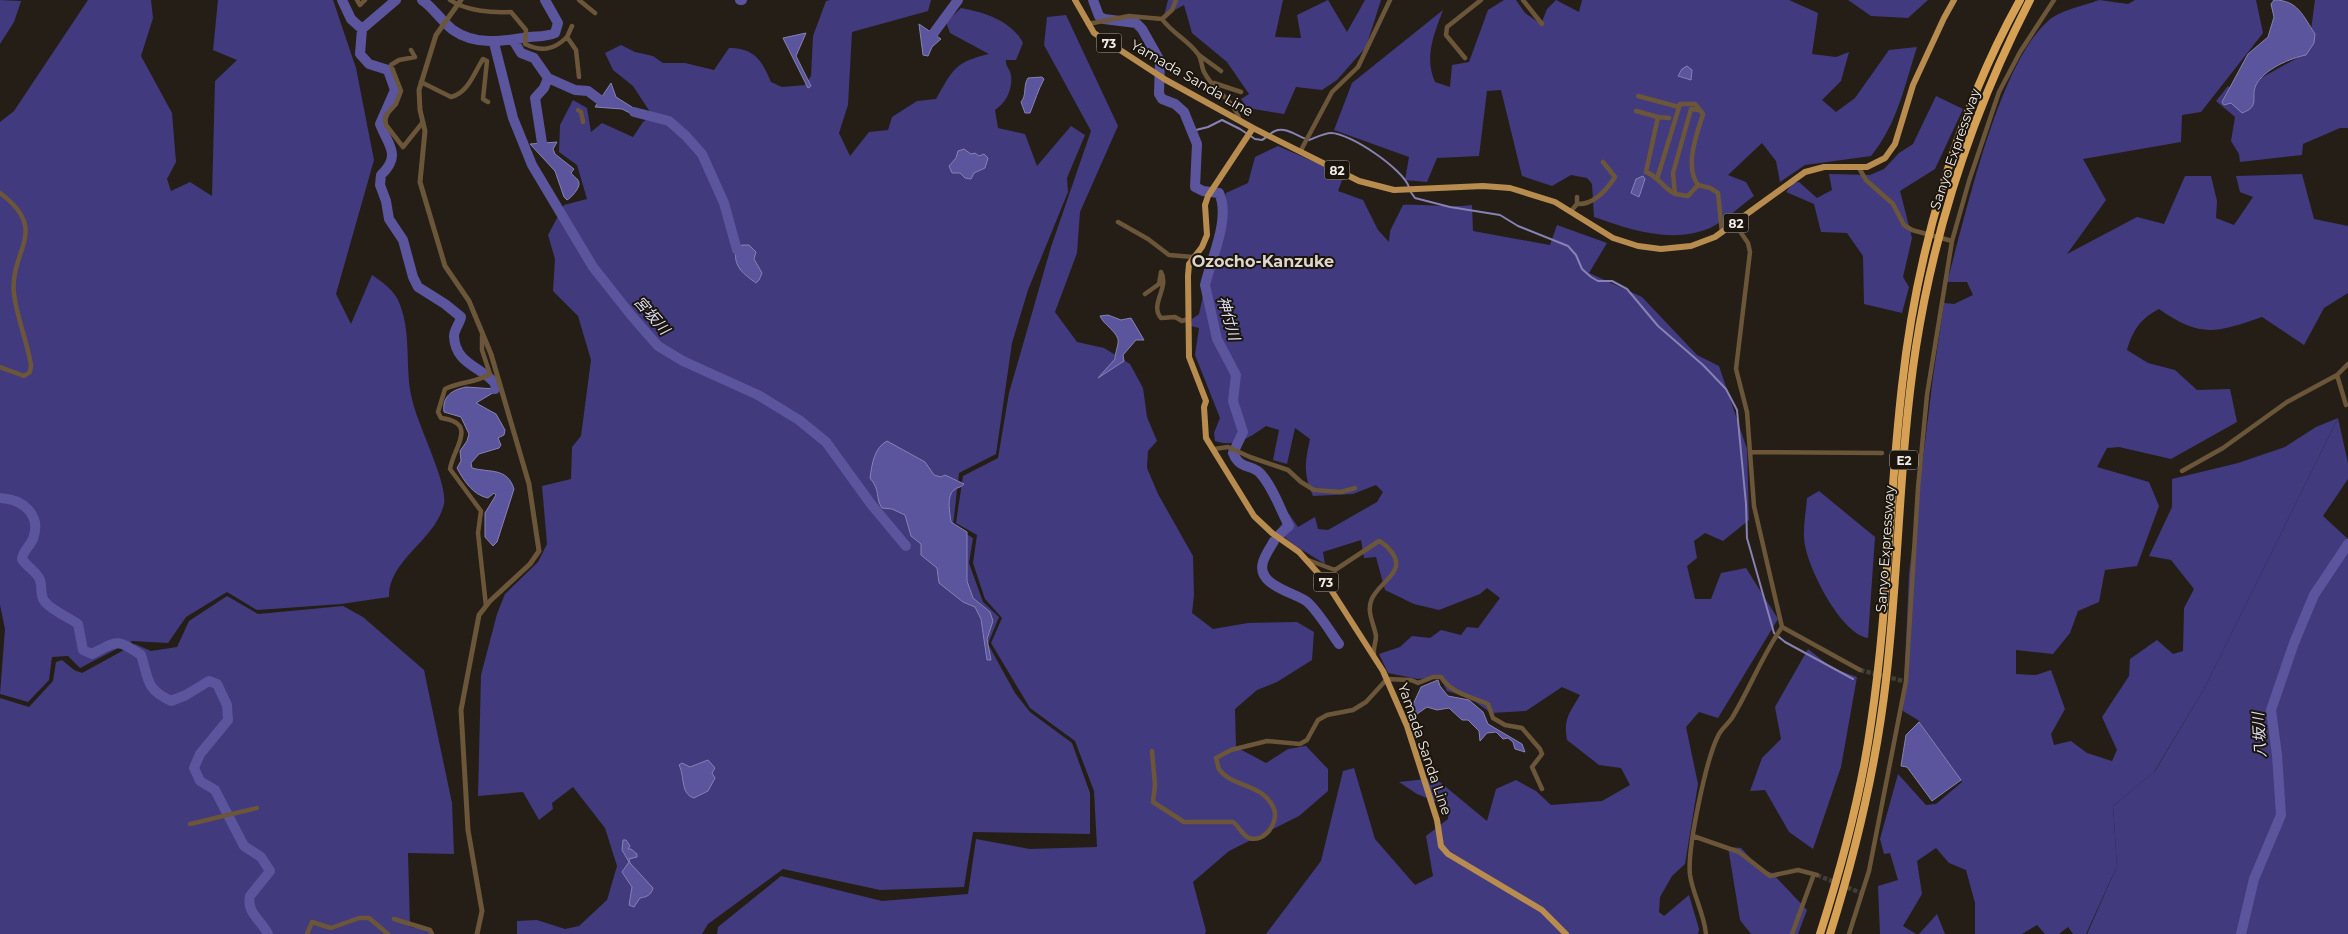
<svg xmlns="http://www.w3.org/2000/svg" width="2348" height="934" font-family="Montserrat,'Noto Sans JP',sans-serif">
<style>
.green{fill:#413a7d}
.forest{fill:#423a7f}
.water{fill:#5b559d;stroke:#8782b3}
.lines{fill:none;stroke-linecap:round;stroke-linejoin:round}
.stream{stroke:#8782b3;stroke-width:2}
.river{stroke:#5b559d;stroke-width:10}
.minor-tunnel{stroke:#423d36;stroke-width:4.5;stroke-dasharray:4.5 2;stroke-linecap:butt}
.minor{stroke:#6b5639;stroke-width:4.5}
.tertiary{stroke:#6b5639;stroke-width:5}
.primary{stroke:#b88c4e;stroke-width:6}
.motorway{stroke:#d6a155;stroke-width:8}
.labels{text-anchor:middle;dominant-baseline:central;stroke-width:4;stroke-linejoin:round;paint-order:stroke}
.shield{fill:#1b150e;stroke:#afaba5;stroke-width:1}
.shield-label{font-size:12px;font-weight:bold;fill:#efebe6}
.street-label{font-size:14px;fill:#efebe6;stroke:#1b150e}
.water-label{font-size:15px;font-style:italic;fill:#dadbef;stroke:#1b150e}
.quarter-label{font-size:16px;font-weight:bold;fill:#ded6cc;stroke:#1b150e}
</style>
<rect width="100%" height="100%" fill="#241e17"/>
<!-- green -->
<path class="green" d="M830,0H931L928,11L852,32L848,105L839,133L850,156L869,132L888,130L892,117L917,101L936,99C953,70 954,62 989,54L950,33L946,22L961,8C984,12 1012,21 1023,43L1016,60H1006C1005,66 1010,69 1011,75C1013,89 1006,103 995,110L998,128L1025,134L1037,166L1071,126L1085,135L1067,178L1068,192L1028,290L1012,343L996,454L959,473L953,526L973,538L969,563L983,602L999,617L988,644L1015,693L1030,712L1072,743L1090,793V834L973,832L964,887L880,890L783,869L708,924L702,934H517V921L537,920L565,929L579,926L607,900L617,866L605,828L573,787L552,803L553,809L539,820L523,792L478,796L481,675L497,614L505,594L538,562L547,544L542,486L571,479L572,447L581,436L591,360L578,316L553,291L555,259L548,235L564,205L587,199L577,165L559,152L560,125L573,100L587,108L591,132L602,123L633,137L643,122L652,115L633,86L613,70L605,53L621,45L635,52L653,56L663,63H685L714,70L729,48C754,48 762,60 771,82L782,87L805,85L811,76L813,36L826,1Z
M2338,418L2348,463V479L2323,516L2348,539V934H2087L2117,866L2113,806L2155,771L2205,687Z
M227,596L258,614L343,606L363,617L424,670L452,803L454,854L408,853L410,927L425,929L433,934H0V698L29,707L53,681L56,662L62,660L74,670L82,673L135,644L151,651L177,647L189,621Z"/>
<!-- forest -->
<path class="forest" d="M0,0L21,1L14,22L0,44Z
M88,0H151L153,18L141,56L172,113L176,162L167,179L171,191L190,182L212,196L215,81L237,60L213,50L218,0H333L356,68L374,160L336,294L351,324L372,275C381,281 391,288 397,298C413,330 404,367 412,399C417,424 448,483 444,504C436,540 388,560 389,597L341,604L257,610L227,592L186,617L168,643L132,641L80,668L68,656L52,657L49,680L28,702L0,694L5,629L0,605V122L14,111Z
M1168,0H1283L1275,37L1301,38L1297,15L1328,0L1347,32L1365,0H1381L1366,47L1337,80L1322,90L1296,87L1284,114L1247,108L1241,99L1249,94L1227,62L1192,33L1184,5L1164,16Z
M1504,0H1516L1525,13L1541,24L1547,9L1556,0L1579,12L1582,0H1789L1818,13L1812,54L1836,57L1849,52L1841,81L1822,100L1836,112L1855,98L1889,50L1917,47C1905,84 1897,125 1871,156L1805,165L1780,182L1776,161L1762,143L1728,175L1746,182L1754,196C1740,206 1725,221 1710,228C1672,244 1631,230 1594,217L1592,184L1587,178L1571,175L1552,186L1522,176L1501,90L1487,91L1479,156L1437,158L1427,182L1405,180L1409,157L1334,130L1352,83L1443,10C1434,34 1424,57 1435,82L1450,87L1452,65L1469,62L1488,10Z
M1848,0H1928L1908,18L1871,16Z
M2099,0L2128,4L2135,0H2256L2263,33L2201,112L2182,115L2181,142L2083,159L2106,200L2067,254L2137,217L2164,224L2185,176H2211L2217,201L2216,218L2234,225L2253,197L2240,192L2236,176L2302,174L2314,219L2348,226V293L2324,308L2304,345L2262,317C2216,333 2200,338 2159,309C2140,319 2133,330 2127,350L2148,363L2175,370L2197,390L2230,389L2237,422L2171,459L2119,447L2107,448L2097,467L2149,482L2159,506L2137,566L2105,570L2099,602L2078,611L2070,633L2053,654L2016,650V674L2036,675L2051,670L2065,709L2051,734L2054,745L2071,741L2087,753L2112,761L2117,750L2102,717L2129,676L2130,659L2157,640L2173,654L2183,651L2184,608L2194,589L2171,560L2149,556L2172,507V479L2238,463L2285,447L2316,427L2338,418L2205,687L2154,772L2113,806L2117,866L2086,934H2073L2068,927L2059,934H2045L2037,925L2022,934H1975V903L1966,870L1949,863L1936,848L1917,861L1922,894L1903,926L1916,934H1880L1878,886L1898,880L1890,853L1884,854L1880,839L1898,774L1926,805L1936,804L1962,782L1918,720L1903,711L1909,574L1933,377L1944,303L1954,304L1973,295L1967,282H1947C1966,215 1998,66 2047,22C2059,10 2084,6 2099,0Z
M2315,0H2348V128H2340L2303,144L2302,155L2240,162L2239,154L2231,141L2235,117L2216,101L2228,86L2246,98L2261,78L2308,52Z
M1066,15L1118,126L1080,212L1077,253L1055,312L1077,342L1104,348L1130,364L1143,388L1147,417L1157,441L1148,451L1147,468L1158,494L1193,556L1194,595L1192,613L1213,629L1248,623L1297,622L1314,632L1312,660L1277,682L1257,690L1235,709L1236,747L1266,763L1288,749L1306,746L1328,769V791L1299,816L1229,851L1193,882L1206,931L1205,934H717L718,927L781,876L882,901L968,894L976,839L1030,849L1097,847L1094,791L1075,741L1030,708L991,643L1002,618L985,599L973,563L977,535L956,523L963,476L998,458L1009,393L1051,247L1091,131L1044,45L1047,17Z
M1936,96L1963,109L1935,169L1900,191L1912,238L1903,277L1909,287L1902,313L1864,304L1863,256L1847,233L1821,232L1814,204L1786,192L1793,183L1799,182L1817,198L1832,190L1829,174L1870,175L1884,169L1899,153L1913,144Z
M1278,146L1344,175L1338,191L1363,200L1378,230L1389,242L1390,231L1403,205C1427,204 1449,208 1472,205L1473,231L1550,245L1557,225L1607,243L1589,273L1642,297L1697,355L1719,366L1747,449L1749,520L1723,541L1705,533L1694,541L1697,558L1687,566L1695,599H1711L1721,573L1746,568L1778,619L1718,718L1699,712L1686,727L1698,784L1685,864L1672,876L1660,897L1659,912L1664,916L1689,895L1699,929L1698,934H1266L1321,861L1343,771L1354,768L1375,839L1415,885L1433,876L1426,836L1448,819L1449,807L1417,794L1399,782L1435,778L1487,821L1496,789L1516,780L1536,791L1551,805L1602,801L1630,785L1621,768L1599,765L1567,740C1563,718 1570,713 1580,695L1562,687L1526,711L1491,713L1470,698L1447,691L1440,677L1418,679L1388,673L1379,654L1400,647L1412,636L1430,638L1441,630L1461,635L1467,627L1478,628L1500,598L1487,588L1480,594L1439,610L1414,604L1385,590L1376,557L1364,558L1361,540L1323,552L1325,564L1294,545L1277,531L1289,514L1298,527L1315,517L1318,529L1328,530L1377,502L1383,492L1376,485L1353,494L1313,496C1303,474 1305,462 1310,439L1295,428L1287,464L1273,460L1279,430L1266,426C1250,437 1236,448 1215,441L1214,433L1220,418L1195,355L1199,328L1191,326L1192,319L1199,314L1226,193L1248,183L1255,157Z
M1819,491L1875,537L1868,638C1841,634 1809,570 1805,545C1802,531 1806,513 1807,498Z
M1808,649L1832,668L1857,677L1841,767L1813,849L1789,832L1765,790L1750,791L1762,758L1781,739L1775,707Z
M1728,847L1741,848L1761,869L1772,873L1807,910L1798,934H1751L1740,920Z
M1937,914L1945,934H1919Z"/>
<!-- water -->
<path class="water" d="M2274,0C2298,0 2303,16 2315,34L2314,43L2306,55C2291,58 2264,69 2256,85C2250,98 2261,106 2242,113L2231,103L2224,105L2222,102L2248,54L2268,37L2274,17L2271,4Z
M919,24L941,39L932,47L928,56L923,55Z
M806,33L796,56L811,86L808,88L783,38Z
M1687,66L1692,70L1691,80L1678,76L1682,69Z
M1042,77L1044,79C1038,90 1035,101 1030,113H1025L1021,102C1027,95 1023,85 1028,78Z
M611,83L616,97L635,109L634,112L630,113L622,109L595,107Z
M557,142L553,149L555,154L574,169L571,173C573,176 579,179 579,183C580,188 571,198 567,200L564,197L555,171L530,144Z
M964,149L971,154L975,153L979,156L984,154L988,158L985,168L974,173L971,179L965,178L960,173H952L949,166L956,158L958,151Z
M1643,176L1645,179L1639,197L1631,193L1636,179Z
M742,245H749L756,252L754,259L762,273L759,280L756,283C745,275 733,267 736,251Z
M1108,315L1121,320L1131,318L1144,340H1136L1123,355L1124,361L1098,378L1115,359C1115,352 1119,345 1118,339C1115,330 1104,325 1100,316Z
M466,387L495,389L496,391L476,403L496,414L505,430L504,435L498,438L501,445L499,448L479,454L471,463L472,468C490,473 507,467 514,489L497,542L493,546L485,537V513L496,495L494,493L488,498C473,495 464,481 457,468L461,461L460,451L467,441L469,434L461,417L444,412C442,396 452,390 466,387Z
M887,441L925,462L934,475L941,477L945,475L964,484C961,488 957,487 954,490C946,496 950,514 951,522L967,532V581L973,598L990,612L993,621L987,639L991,660H987L981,619L975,607L963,602L939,583L937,568L921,555V544L911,536L905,515L892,509L882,508C875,498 881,491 870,478C872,464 874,448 887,441Z
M1438,680L1440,686L1448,696L1469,700L1483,712L1488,724L1522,744L1525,752L1515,749L1513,742L1508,738L1503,739L1496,732L1487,733L1480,741L1479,731L1468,720H1462L1449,708L1437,710L1427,707L1417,714L1414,724L1411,709L1421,687Z
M1919,722L1961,780L1932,801L1907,767L1901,766L1906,735Z
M708,760L715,768L712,773L715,778L708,791L694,798C680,794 685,776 679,765L682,763L690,767Z
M623,840H626L630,846L628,849H631L637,854V857L629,859L630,863L653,888C651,895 647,897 640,898L634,907L629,905L632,887L622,872L629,862L622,850Z"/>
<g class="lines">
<!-- stream -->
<path class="stream" d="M1192,131L1208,127L1222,120L1240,129L1255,139L1262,140C1266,138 1270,133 1275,131C1286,126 1298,137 1309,140C1315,138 1324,133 1331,133C1350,133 1403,169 1409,187
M1410,191L1415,198L1450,207L1500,215L1518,226L1568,246L1576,255L1582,269L1591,277L1598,281H1612L1627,289L1658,326L1703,365L1726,389L1737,410L1746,504L1747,538L1774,633L1785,642L1853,679"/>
<!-- river -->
<path class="river" d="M342,0L351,19L362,29L396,0
M422,0C434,8 441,21 453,30C475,46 504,41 529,37C538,36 546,37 555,33L558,23L545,0
M740,0H742
M1093,0L1099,16L1104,19L1136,23L1142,29L1160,61L1159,94L1162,99L1175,104L1184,112L1197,144L1195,187L1203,191L1219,193C1231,218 1211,259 1205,285L1217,339L1236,375L1233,401L1243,432L1233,453C1240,470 1251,464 1260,473C1273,487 1280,509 1289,526L1280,534
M362,29L360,54L369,64L388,70L395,90L380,124C388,145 402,155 381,175L380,185L386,201L389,219L403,240L413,277L418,287L445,304L461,317C460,323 454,330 454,336C455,366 485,367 497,386L495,389
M933,34L958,0
M513,40L521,53L534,58L548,78L575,90L588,91L600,100
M494,43L513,118L532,165L593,267L631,315L658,346L683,361L758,395L799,420L826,442L871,504L906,546
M634,112L669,121L686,136L702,154L724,203L737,250
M542,143L535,98L544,88L548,78
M0,498C22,499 42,514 33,539C30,546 22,552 22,559C27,567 37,572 40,580C43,588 39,595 45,602C53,611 68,617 78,624L83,650L92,654C117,641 116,638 141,655C149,679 145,689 171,701L186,695L209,681L217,684L227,705L228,720L200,754L194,768L200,781L215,790L244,846L261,857L270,871L250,896C246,912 261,920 268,934
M1274,541C1270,548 1265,555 1263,562C1256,585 1293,592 1306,601C1316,608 1331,633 1339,644
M2241,934L2254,879L2281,815L2277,755L2271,710L2294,643L2314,595L2348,544"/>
<!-- minor-tunnel -->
<path class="minor-tunnel" d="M1860,670L1903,681
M1817,875L1861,893"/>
<!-- minor -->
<path class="minor" d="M357,0L360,5L365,0
M450,0C466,11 492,13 511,12L526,30L525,44C542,52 554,50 567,37L576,50L579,77
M579,0L595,13
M1523,0L1542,24
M1162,19C1173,34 1188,40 1198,54C1202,59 1201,66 1204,72C1214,92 1234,99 1240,121
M1088,24L1129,16L1162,19L1172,10L1176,0
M567,37L572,26
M411,50L415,57L399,60L391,65L401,91L396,104L385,116L386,125L403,147L423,122
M1199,55L1221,71
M1465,58L1446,35L1447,27L1481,0
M421,82L451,97C468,93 474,73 483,59L487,61L483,99L488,102
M1214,83L1241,92
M1638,96L1679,107
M578,110L581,112L583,122
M1636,111L1658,117L1646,172C1658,176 1663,188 1675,194
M1658,117L1669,118
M1300,152L1332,92L1358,67L1390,0
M1859,168L1866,180L1893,204L1904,225L1912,230L1952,241
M1657,179L1680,104H1695L1703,114C1697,134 1684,166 1698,185L1710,188L1718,193L1722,233
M1698,185L1688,196L1675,194L1673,173L1691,109L1699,110
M0,193C51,231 9,250 14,294C17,318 27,341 31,365L30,372L24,376L0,367
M1577,204C1594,205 1606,191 1615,177L1603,162
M1571,211L1577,204V197
M1118,222L1148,239L1169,255L1193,257
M1145,294L1159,284L1161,272C1170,287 1149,305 1161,318L1175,317L1182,321L1188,319
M482,336V350L490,374C476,383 462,381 445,389L438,412L441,418C479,423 453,448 450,469L481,511L478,533L486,606
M2337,375L2346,405
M1214,449L1228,447L1250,457L1288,470L1301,482L1314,490L1341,492L1355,488
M1750,452L1882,453
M2182,471L2223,448L2287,402L2337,375L2348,364
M1308,560L1335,570L1379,541C1385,544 1389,548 1393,554C1406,573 1376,584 1371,601C1367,613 1374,624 1376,636C1376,643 1373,647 1374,654
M1782,627L1860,670
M1152,751L1155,785L1153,802L1184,822H1233C1239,826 1242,835 1249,838C1265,843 1279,822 1274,809C1264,783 1232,788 1219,769C1218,767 1217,761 1216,758L1231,750L1267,741L1300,744L1307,740L1318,720L1327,715L1353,710L1366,702L1387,679L1411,680L1418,683L1433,677H1441C1451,693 1471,697 1488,704L1493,718L1505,725L1522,728L1540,749L1542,754L1532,767L1542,789
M190,824L257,808
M1693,836L1739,852L1770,876L1798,870L1817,875
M394,919L430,930L432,934
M307,934L312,922L331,928L359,918H369L388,934
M1706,934C1704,913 1693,895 1690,875C1687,849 1706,760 1718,736C1721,729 1728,724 1732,718C1750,688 1762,656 1782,627L1754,506L1747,412L1736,369L1750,252L1748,243L1735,224
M1792,934L1814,874
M1849,934L1869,871L1906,681L1918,488L1927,395L1952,241L1969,181L1999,92L2020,52L2054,0"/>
<!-- tertiary -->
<path class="tertiary" d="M461,0L436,35L419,90L420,110L425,131L420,182L445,266L469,301L491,354L529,484L539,551L530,564L490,601L479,615L461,710L468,830L482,911L477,934"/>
<!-- primary -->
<path class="primary" d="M1075,0L1094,33L1166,80L1253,128L1359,181L1394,190L1483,186L1510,188L1555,202L1613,238L1638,246L1661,249L1691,246L1715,237L1805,172L1824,167H1867L1885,158L1895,144L1913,85L1944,18L1954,0
M1253,128L1208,196L1205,205L1207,235L1202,247L1189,264L1188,276L1189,357L1206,401L1204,407L1206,438L1254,516L1272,533L1299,552L1326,582L1383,671L1407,726L1437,820L1441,846L1448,854L1542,910L1566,934"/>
<!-- motorway -->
<path class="motorway" d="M1820,934C1842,865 1861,795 1871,723C1888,611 1889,498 1902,386C1916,256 1956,115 2020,0
M1830,934C1856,851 1876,767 1886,680C1899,569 1899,457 1916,347C1935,226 1974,109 2030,0"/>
</g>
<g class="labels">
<!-- shield labels -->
<g class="shield">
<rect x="1096.5" y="33.5" width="25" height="19" rx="4"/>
<rect x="1324.5" y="160.5" width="25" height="19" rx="4"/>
<rect x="1723.5" y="213.5" width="25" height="19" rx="4"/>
<rect x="1890" y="450.5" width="28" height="19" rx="4"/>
<rect x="1313.5" y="572.5" width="25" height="19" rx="4"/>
</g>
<g class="shield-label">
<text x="1109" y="43">73</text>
<text x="1337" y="170">82</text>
<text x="1736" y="223">82</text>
<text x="1904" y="460">E2</text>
<text x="1326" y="582">73</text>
</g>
<!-- street labels -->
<g class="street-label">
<text transform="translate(1192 78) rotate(30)">Yamada Sanda Line</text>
<text transform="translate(1955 149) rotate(-71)">Sanyo Expressway</text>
<text transform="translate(1885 549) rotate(-86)">Sanyo Expressway</text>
<text transform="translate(1425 749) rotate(71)">Yamada Sanda Line</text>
</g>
<!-- water labels -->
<g class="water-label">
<text transform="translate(652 315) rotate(49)">宮坂川</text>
<text transform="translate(1229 318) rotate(74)">神付川</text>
<text transform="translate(2259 735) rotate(-93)">八坂川</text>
</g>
<!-- quarter labels -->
<g class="quarter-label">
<text x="1263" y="261">Ozocho-Kanzuke</text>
</g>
</g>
</svg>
